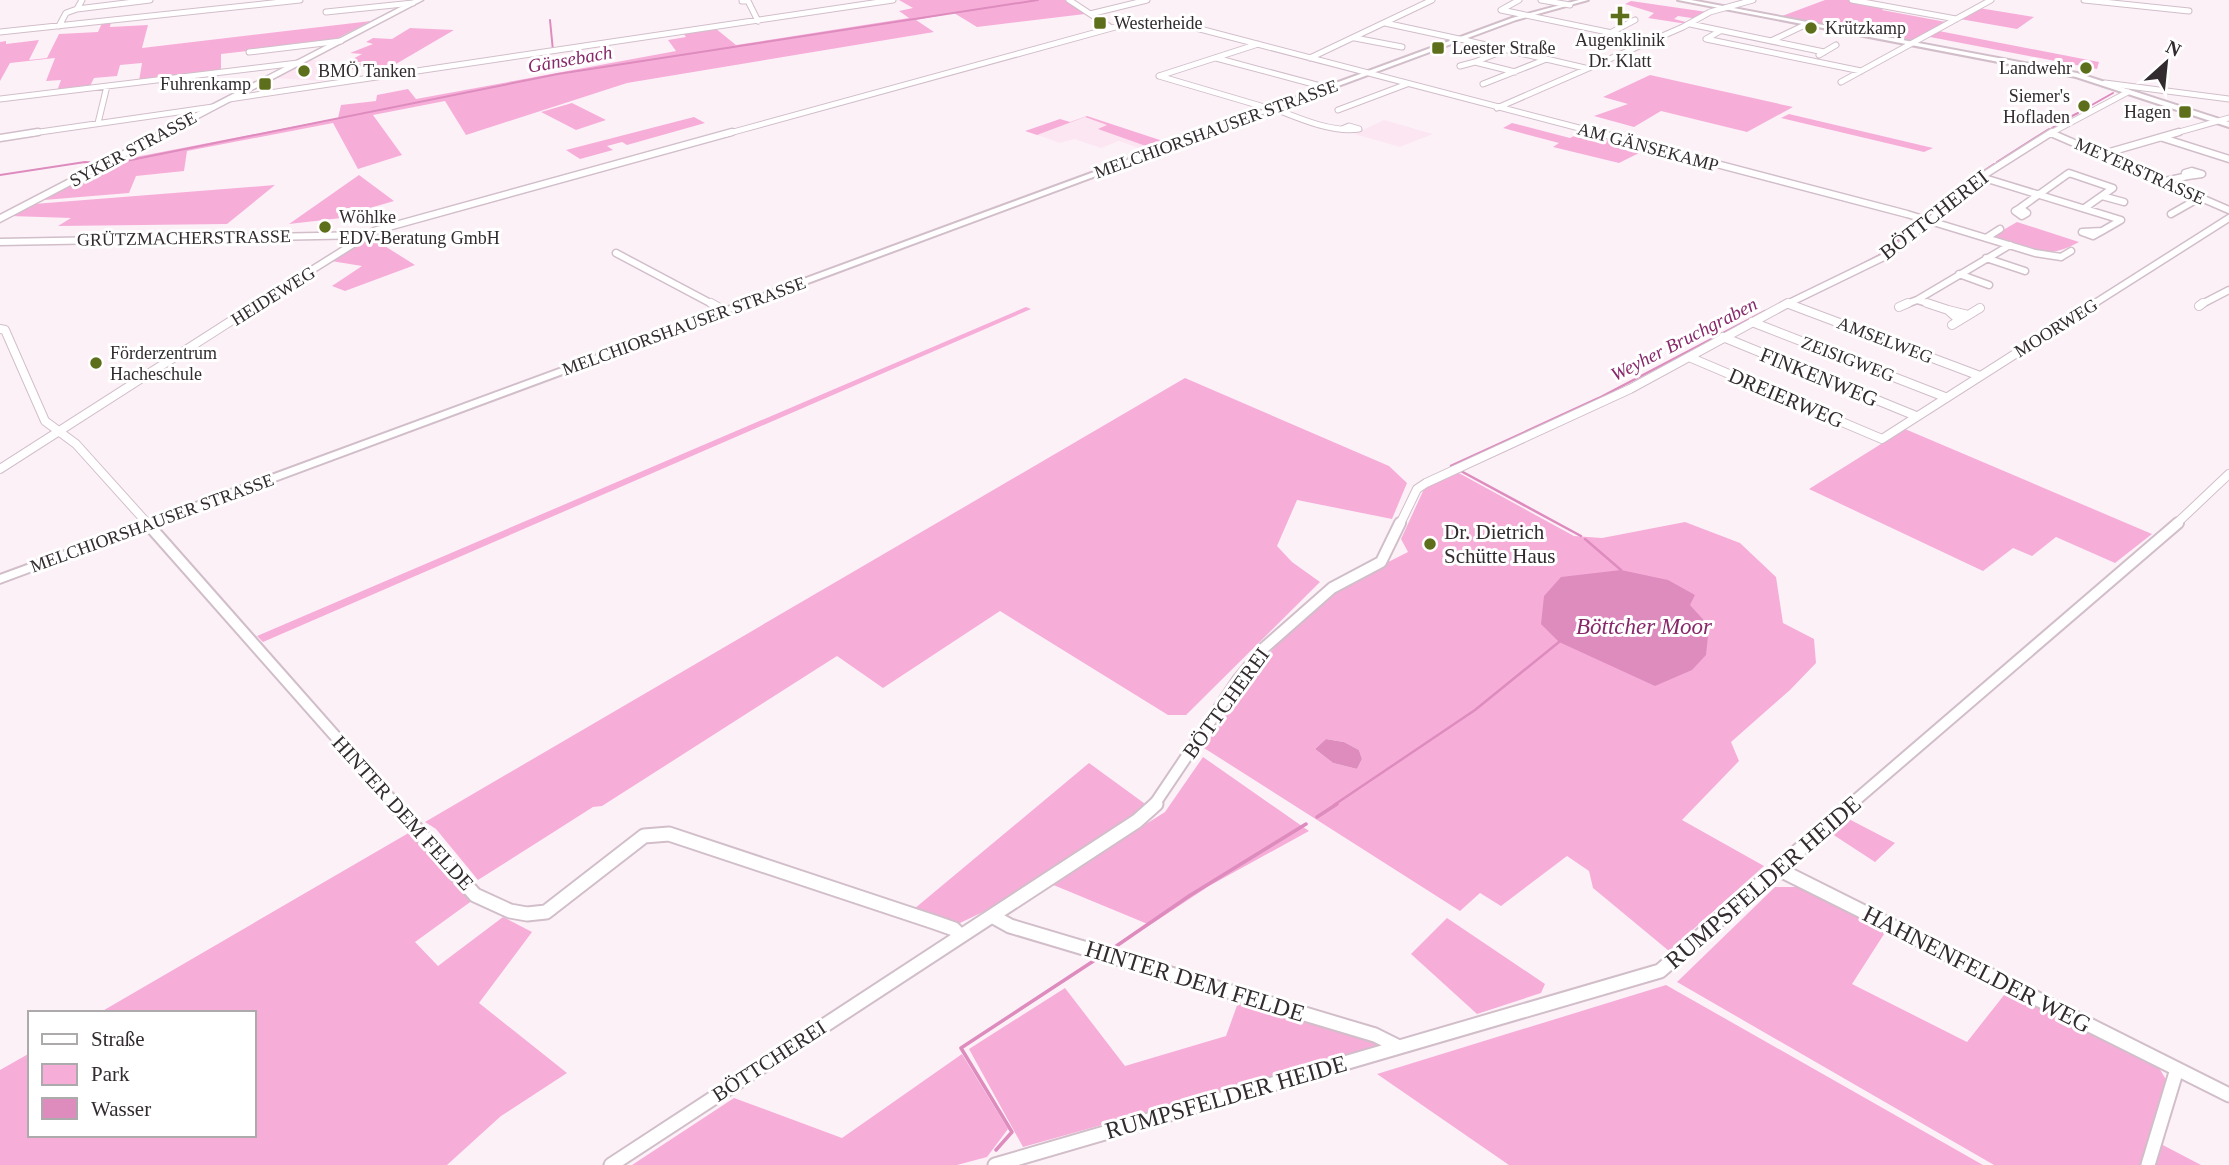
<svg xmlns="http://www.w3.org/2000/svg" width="2229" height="1165" font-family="'Times New Roman',serif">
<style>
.built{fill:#fce6f2}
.green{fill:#f6aed9;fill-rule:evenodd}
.water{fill:#de8bbe}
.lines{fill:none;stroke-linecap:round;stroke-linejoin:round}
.stream-far2{stroke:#de8bbe;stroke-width:2}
.stream-far1{stroke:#de8bbe;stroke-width:2.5}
.stream{stroke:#de8bbe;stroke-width:3.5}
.minor-far4-casing{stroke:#d1bec9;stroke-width:7}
.minor-far3-casing{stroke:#d1bec9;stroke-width:9}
.minor-far2-casing{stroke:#d1bec9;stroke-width:10}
.minor-far1-casing{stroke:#d1bec9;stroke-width:14}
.minor-casing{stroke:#d1bec9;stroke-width:17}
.tertiary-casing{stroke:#d1bec9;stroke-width:4}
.secondary-casing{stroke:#d1bec9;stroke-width:4}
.primary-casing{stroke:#d1bec9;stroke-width:3}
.minor-far4{stroke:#fff;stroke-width:5}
.minor-far3{stroke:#fff;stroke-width:6}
.minor-far2{stroke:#fff;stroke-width:8}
.minor-far1{stroke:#fff;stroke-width:10}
.minor{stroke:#fff;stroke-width:13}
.tertiary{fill:#fff;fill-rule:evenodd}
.secondary{fill:#fff;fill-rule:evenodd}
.primary{fill:#fff;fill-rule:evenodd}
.poi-dot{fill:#5e6f1b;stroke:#fff;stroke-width:2.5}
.labels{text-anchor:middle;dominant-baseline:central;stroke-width:6;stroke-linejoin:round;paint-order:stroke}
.far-poi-label{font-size:18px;fill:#322b2f;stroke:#fff;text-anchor:start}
.far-street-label{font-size:18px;fill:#322b2f;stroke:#fff}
.far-water-label{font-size:19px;font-style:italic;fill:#88286a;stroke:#fff}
.street-label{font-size:21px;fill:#322b2f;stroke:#fff}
.poi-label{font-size:21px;fill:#322b2f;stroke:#fff;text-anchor:start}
.water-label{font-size:23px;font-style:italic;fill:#88286a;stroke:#fff}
.near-street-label{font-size:24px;fill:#322b2f;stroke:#fff}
</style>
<rect width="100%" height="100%" fill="#fdf1f8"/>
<!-- built -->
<path class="built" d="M308,60L332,61L324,65L353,68L322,81L275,78Z
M1085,117L1108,125L1100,129L1157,150L1150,152L1119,141L1101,148L1074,139L1060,143L1037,135Z
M1384,120L1433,134L1400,147L1354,134Z"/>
<!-- green -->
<path class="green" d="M899,0H1065L1085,14L977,27L954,13L916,20L934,32L627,83L466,135L445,101L373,115L402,155L358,169L333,123L187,151L184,171L136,176L129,193L44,200L115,161L338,118L341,105L376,101L377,95L408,89L416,99L676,51L668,40L686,37L683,33L715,28L736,45L909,18L899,11L913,8Z
M1825,0H1849L1885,6L1882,10L1946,22L1912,41L1782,16Z
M1631,1L1707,12L1698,19L1678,16L1674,19L1690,23L1687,24L1648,18L1654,13L1625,4Z
M1979,8L2034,17L2017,29L1960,19Z
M371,21L332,41L221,54V71L139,81L142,63L120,65L117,76L94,78L89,88L57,91L61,80L46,81L55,58L10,63L0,81V42L6,41V44L39,40L29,60L47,58L59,34L98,32L102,23L111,22L110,27L148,25L142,48Z
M410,28L454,30L384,71L351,69L362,62H347L362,54L350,53L373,44L366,42L373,38L392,39Z
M1939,31L2099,62L2097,69L1930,37Z
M1650,75L1793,107L1747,132L1661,111L1634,127L1594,116L1628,104L1603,97Z
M572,103L606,120L576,130L541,112Z
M1789,114L1933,148L1924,152L1781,118Z
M1087,116L1172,144L1157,150L1098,129L1107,125L1085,117L1037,135L1025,131L1060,119L1070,122Z
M694,117L705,123L627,145L622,142L607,146L613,150L580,159L566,150Z
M1512,123L1570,138L1584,131L1649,148L1619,163L1553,147L1559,143L1503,128Z
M359,175L394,201L363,210L368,215L289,224Z
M275,185L227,224L58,226L71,218L10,216L34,204Z
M2017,222L2079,242C2044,262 2026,249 1991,237Z
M372,238L415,265L345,291L332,286L362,266L331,261Z
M1026,307L1031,309L263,642L257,636Z
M1185,378L1389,466L1407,483L1392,519L1297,500L1277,546L1292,562L1320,582L1186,715H1168L1000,611L883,688L837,656L602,806L593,807L478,880L436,829L425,822Z
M1905,429L2152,534L2115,563L2056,537L2032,556L2013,548L1983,571L1809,489Z
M1457,472L1574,536L1602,538L1685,522L1740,543L1776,577L1783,623L1814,639L1816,663L1790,690L1731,742L1739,761L1682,820L1764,866L1669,951L1593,888L1589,871L1567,856L1501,906L1480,893L1460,911L1204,748C1242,687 1286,619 1350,582C1369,571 1389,562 1408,552L1401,539L1424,489ZM1326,739L1344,742L1359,750L1362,759L1357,769L1333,763L1315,749Z
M1203,757L1309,831L1209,886L1150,925L1051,884L1165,812Z
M1089,763L1148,806L1006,901L960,923L914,909Z
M1845,817L1895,843L1875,862L1829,832Z
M412,831L473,900L415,942L438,966L503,917L532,932L479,1003L567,1073L501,1116L447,1165H0V1070L30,1053V1135H254V1013H99Z
M1775,887H1798L1886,931L1852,984L1967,1042L2008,990L2158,1066L2168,1083L2142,1165H1994L1677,982Z
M1447,918L1545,984L1541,993L1477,1014L1411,954Z
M1666,985L1983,1165H1509L1377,1074Z
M1065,988L1125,1066L1226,1036L1239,1000L1389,1045L1023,1147L969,1049Z
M962,1054L1008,1129L987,1157L957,1165H632L734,1098L842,1138Z
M2159,1143L2201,1165H2155Z"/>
<!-- water -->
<path class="water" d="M1621,570L1668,580L1695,595L1690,605L1709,626L1706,655L1692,670L1655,686L1559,642L1541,624L1544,596L1561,577Z
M1326,739L1344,742L1359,750L1362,759L1357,769L1333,763L1315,749Z"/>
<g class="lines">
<!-- stream-far2 -->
<path class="stream-far2" d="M550,20L553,51
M2090,106L2113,93
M2081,112L2085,109
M2066,119L2078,113
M2052,128L2064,120
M1997,162L2049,129
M111,164L558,74L1038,0
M0,175L85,162L98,163
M1926,215L1944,197L1994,164
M1853,269L1885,252L1919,221"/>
<!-- stream-far1 -->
<path class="stream-far1" d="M1451,466L1599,398L1765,311
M1459,470L1581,536
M1585,539L1621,570
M1334,805L1475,710L1559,642"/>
<!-- stream -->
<path class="stream" d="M1317,817L1337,804
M1112,949L1189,896L1306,824
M996,1150L1012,1132L961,1048L1095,960"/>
<defs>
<path id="minor-far4" d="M1069,0L1110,27
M1519,0L1501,10L1651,41
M1541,0L1570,5
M1852,0L1956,19
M2084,0L2189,11
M742,1H748L758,21
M77,9L150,0
M326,12L413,3
M1090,14L1147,0
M1385,23L1459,39
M1690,24L1824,52
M59,26L66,13L77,9L82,0
M1720,31L1706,39L1861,71
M0,32L300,0
M1612,32L1635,20
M1355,38L1402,47
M1460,39L1585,68
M1771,41L1809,23
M1505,50L1475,62L1515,72
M249,52L341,41
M1819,55L1836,45
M1216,58L1328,88
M1310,58L1432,0
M1460,66L1475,62
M1159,76L1271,109
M1159,76L1258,44
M1841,82L1991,0
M2105,83L2229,99
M1483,84L1544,60
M0,99L298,63
M229,99L893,0
M1273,108C1298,118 1332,133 1359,129L1349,126L1342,129
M1497,108L1683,27L1710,12L1753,0
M1338,110L1407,84
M98,123L107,86
M2051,133L2054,134
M26,134L213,107
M726,134L1119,26L1177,23L1602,134
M2049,134L2128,92
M2172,134L2229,118"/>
<path id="minor-far3" d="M1595,132L1907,214L2035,253L2061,257L2035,253
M2051,133L2229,210
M0,138L38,132
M2163,138L2229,159
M2103,154L2179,132
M2192,171L2202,174L2188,176L2185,173Z
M1981,177L2121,220L2102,231
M2165,181L2188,176
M2102,196L2124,202
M2020,208L2069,173L2113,188L2086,207
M2020,208L2027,213L2022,216L2015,211Z
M2171,214L2201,197
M2102,231L2093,236L2082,232Z
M1986,238L2000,229
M0,242L368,235
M616,253L714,305
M2061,257L2071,251
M1986,258L2025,271
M1959,274L1989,285
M1789,304L1792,305
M256,305L374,231L732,132
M1785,305L1890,254L1981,177L2052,132
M1904,305L1917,300
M1933,305L1917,300L2010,245
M2092,305L2229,218
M2200,305L2229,290"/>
<path id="minor-far2" d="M711,303L725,311
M1927,303L1948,310
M1789,304L1980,376
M2199,306L2203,303
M1899,307L1908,303
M1959,320L1948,310L1968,315
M1752,322L1945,397
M1952,325L1980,308
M0,329L5,330L45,421L76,444L148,524
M1723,337L1916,416
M1689,357L1882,439L2095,303
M0,469L259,303
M1400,524L1417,489L1426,483L1630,389L1788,303
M2176,524L2229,474"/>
<path id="minor-far1" d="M147,523L396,805
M1154,805L1238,680L1265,647L1332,588L1381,562L1400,523
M1850,805L2178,523"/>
<path id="minor" d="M394,804L475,895L510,911L527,914L546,912L644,836L669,834L934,922L954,929L960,935
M1778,869L2229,1095
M992,916L1010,926L1375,1035L1399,1047
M611,1165L1137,821L1156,804
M995,1165L1660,971L1852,804
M2148,1165L2177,1069"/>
<path id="tertiary" d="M1579,0H1588L1516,20L0,583V575L1512,18Z"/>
<path id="secondary" d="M1678,0H1691L2077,73L2229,122V127L2076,77Z"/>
<path id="primary" d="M414,0H423L0,222V215Z"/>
</defs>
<!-- minor-far4 casing -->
<use href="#minor-far4" class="minor-far4-casing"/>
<!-- minor-far3 casing -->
<use href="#minor-far3" class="minor-far3-casing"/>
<!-- minor-far2 casing -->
<use href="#minor-far2" class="minor-far2-casing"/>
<!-- minor-far1 casing -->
<use href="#minor-far1" class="minor-far1-casing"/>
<!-- minor casing -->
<use href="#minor" class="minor-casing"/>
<!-- tertiary casing -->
<use href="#tertiary" class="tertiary-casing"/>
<!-- secondary casing -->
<use href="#secondary" class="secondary-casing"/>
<!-- primary casing -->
<use href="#primary" class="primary-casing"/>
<!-- minor-far4 -->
<use href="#minor-far4" class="minor-far4"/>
<!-- minor-far3 -->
<use href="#minor-far3" class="minor-far3"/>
<!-- minor-far2 -->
<use href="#minor-far2" class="minor-far2"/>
<!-- minor-far1 -->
<use href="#minor-far1" class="minor-far1"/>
<!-- minor -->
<use href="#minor" class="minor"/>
<!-- tertiary -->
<use href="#tertiary" class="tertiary"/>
<!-- secondary -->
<use href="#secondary" class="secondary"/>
<!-- primary -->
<use href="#primary" class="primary"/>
</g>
<!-- markers -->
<g class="poi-dot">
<path d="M1616.5 5.5h7v7h7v7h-7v7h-7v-7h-7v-7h7z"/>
<rect x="1093" y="16" width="14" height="14" rx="3.5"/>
<circle cx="1811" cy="28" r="7"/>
<rect x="1431" y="41" width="14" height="14" rx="3.5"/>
<circle cx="2086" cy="68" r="7"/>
<circle cx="304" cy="71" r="7"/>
<rect x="258" y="77" width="14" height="14" rx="3.5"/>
<circle cx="2084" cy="106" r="7"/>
<rect x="2178" y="105" width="14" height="14" rx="3.5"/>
<circle cx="325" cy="227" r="7"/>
<circle cx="96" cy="363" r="7"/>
<circle cx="1430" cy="544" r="7"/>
</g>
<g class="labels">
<!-- far-poi labels -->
<g class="far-poi-label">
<text x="1114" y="23">Westerheide</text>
<text x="1825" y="28">Krützkamp</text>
<text x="1620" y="40" text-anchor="middle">Augenklinik<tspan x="1620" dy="21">Dr. Klatt</tspan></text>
<text x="1452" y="48">Leester Straße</text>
<text x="2072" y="68" text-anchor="end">Landwehr</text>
<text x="318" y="71">BMÖ Tanken</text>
<text x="251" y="84" text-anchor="end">Fuhrenkamp</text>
<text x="2070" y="96" text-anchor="end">Siemer's<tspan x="2070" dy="21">Hofladen</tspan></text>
<text x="2171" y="112" text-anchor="end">Hagen</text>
<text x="339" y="217">Wöhlke<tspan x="339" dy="21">EDV-Beratung GmbH</tspan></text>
<text x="110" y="353">Förderzentrum<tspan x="110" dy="21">Hacheschule</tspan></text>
</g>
<!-- far-street labels -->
<g class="far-street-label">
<text transform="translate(1216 129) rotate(-20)">MELCHIORSHAUSER STRASSE</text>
<text transform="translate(1648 147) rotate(15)">AM GÄNSEKAMP</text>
<text transform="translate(133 149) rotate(-28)">SYKER STRASSE</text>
<text transform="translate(2140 171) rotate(24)">MEYERSTRASSE</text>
<text transform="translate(184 238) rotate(-1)">GRÜTZMACHERSTRASSE</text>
<text transform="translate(273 296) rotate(-32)">HEIDEWEG</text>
<text transform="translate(684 326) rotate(-20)">MELCHIORSHAUSER STRASSE</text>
<text transform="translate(2056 328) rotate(-32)">MOORWEG</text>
<text transform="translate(1885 340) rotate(21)">AMSELWEG</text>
<text transform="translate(1848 359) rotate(21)">ZEISIGWEG</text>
<text transform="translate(152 523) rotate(-20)">MELCHIORSHAUSER STRASSE</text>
</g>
<!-- far-water labels -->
<g class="far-water-label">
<text transform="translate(570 59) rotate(-10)">Gänsebach</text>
<text transform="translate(1684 339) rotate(-27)">Weyher Bruchgraben</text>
</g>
<!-- street labels -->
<g class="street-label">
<text transform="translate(1934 215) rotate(-38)">BÖTTCHEREI</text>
<text transform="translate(1819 377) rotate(22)">FINKENWEG</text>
<text transform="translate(1786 398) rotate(23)">DREIERWEG</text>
<text transform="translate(1226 703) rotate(-54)">BÖTTCHEREI</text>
<text transform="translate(403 813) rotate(48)">HINTER DEM FELDE</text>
<text transform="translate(769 1061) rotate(-33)">BÖTTCHEREI</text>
</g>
<!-- poi labels -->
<g class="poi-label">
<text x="1444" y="532">Dr. Dietrich<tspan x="1444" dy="24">Schütte Haus</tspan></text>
</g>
<!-- water labels -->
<g class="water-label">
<text x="1644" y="626">Böttcher Moor</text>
</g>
<!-- near-street labels -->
<g class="near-street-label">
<text transform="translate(1763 882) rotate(-41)">RUMPSFELDER HEIDE</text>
<text transform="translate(1977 969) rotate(27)">HAHNENFELDER WEG</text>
<text transform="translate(1195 981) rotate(17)">HINTER DEM FELDE</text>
<text transform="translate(1226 1097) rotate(-16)">RUMPSFELDER HEIDE</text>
</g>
</g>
<!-- legend -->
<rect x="28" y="1011" width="228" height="126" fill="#ffffff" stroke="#adaaac" stroke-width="2"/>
<rect x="42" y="1034" width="35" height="10" fill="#ffffff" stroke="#adaaac" stroke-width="2"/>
<text x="91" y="1046" font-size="21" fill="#322b2f">Straße</text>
<rect x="42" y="1064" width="35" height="21" fill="#f6aed9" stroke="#adaaac" stroke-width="2"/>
<text x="91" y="1081" font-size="21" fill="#322b2f">Park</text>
<rect x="42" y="1098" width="35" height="21" fill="#de8bbe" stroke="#adaaac" stroke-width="2"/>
<text x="91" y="1116" font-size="21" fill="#322b2f">Wasser</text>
<!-- north arrow -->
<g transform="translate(2166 63) rotate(27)" stroke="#ffffff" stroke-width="5" paint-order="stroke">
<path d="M0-5L12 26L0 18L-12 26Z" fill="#322b2f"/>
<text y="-10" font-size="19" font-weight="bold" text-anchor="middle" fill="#322b2f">N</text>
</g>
</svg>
